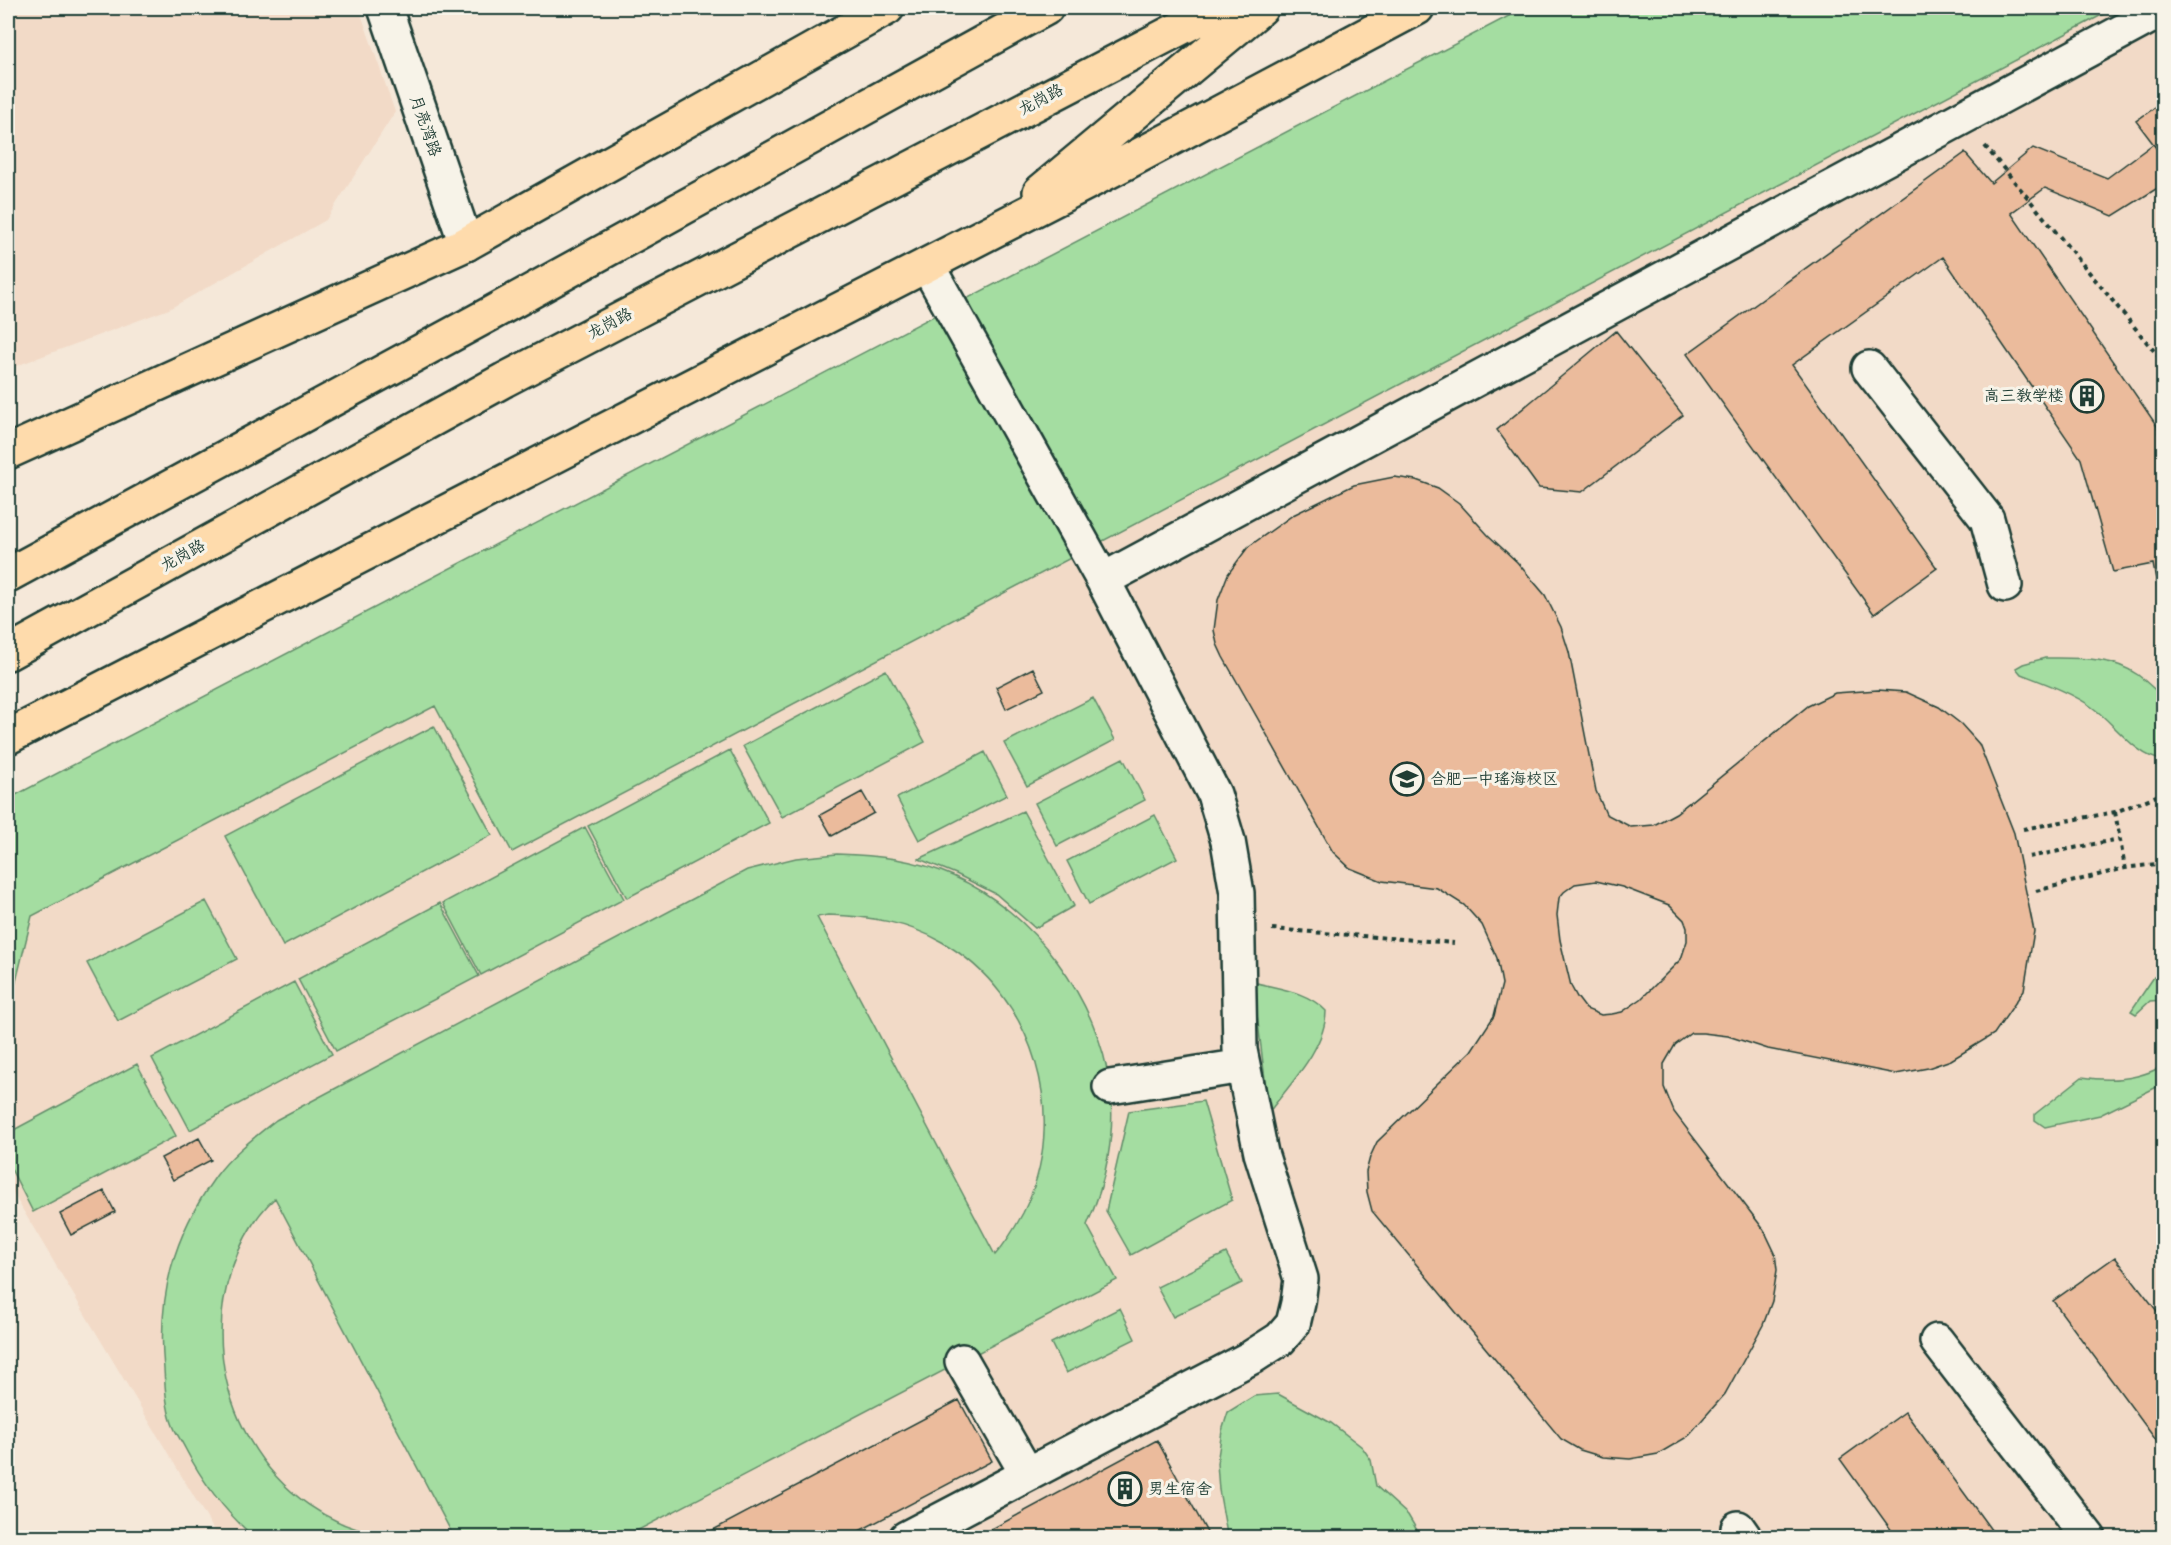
<svg xmlns="http://www.w3.org/2000/svg" width="2171" height="1545" font-family="Kalam,'LXGW WenKai TC',sans-serif">
<style>
.built{fill:#f2dac7}
.green{fill:#a4dda1;stroke:#628d6a;stroke-width:1.5;fill-rule:evenodd}
.building{fill:#ebbb9c;stroke:#1f3d34;stroke-width:1.5;fill-rule:evenodd}
.lines{fill:none;stroke-linecap:round;stroke-linejoin:round}
.minor-casing{stroke:#1f3d34;stroke-width:38}
.major-casing{stroke:#1f3d34;stroke-width:38}
.path{stroke:#1f3d34;stroke-width:4;stroke-dasharray:4.5 4.5;stroke-linecap:butt}
.minor{stroke:#f7f3e8;stroke-width:33}
.major{stroke:#fedbac;stroke-width:33}
.labels{text-anchor:middle;dominant-baseline:central;stroke-width:6;stroke-linejoin:round;paint-order:stroke}
.street-label{font-size:16px;fill:#1f3d34;stroke:#f7f3e8}
.poi-label{font-size:16px;fill:#1f3d34;stroke:#f7f3e8;text-anchor:start}
</style>
<rect width="100%" height="100%" fill="#f5e8d9"/>
<filter id="ink" filterUnits="userSpaceOnUse"><feTurbulence type="fractalNoise" baseFrequency=".0167" numOctaves="2"/><feDisplacementMap in="SourceGraphic" scale="12" xChannelSelector="R" yChannelSelector="G"/><feConvolveMatrix kernelMatrix="1 2 1 2 8 2 1 2 1" color-interpolation-filters="sRGB"/></filter>
<g filter="url(#ink)">
<!-- built -->
<path class="built" d="M8,8H359L395,112L326,220L169,309L8,369Z
M2115,8H2163V1537H218L8,1185V1014L32,916L435,706L513,852Z"/>
<!-- green -->
<path class="green" d="M1524,8H2115L512,852L435,706L32,916L8,1014V799Z
M2045,658C2076,658 2112,656 2138,675C2147,682 2155,690 2163,697V760C2137,758 2114,723 2093,708C2075,694 2042,682 2021,674L2016,668L2023,664Z
M886,670L925,742L782,817L743,746Z
M1093,698L1115,740L1027,786L1004,743Z
M434,726L492,835L283,946L225,836Z
M730,750L769,823L627,898L588,826Z
M985,752L1007,795L919,840L897,798Z
M1123,758L1145,800L1057,846L1035,803Z
M1023,811L1074,906L1035,928L996,894L956,874L919,859Z
M1155,815L1177,858L1089,904L1067,861Z
M585,827L624,899L481,975L443,903Z
M837,854C877,855 915,859 953,876C1033,911 1099,1000 1110,1087C1116,1133 1106,1183 1087,1225L1117,1280L625,1537H454L275,1198C255,1216 241,1242 232,1268C192,1384 266,1522 393,1537H254C224,1511 203,1483 185,1448C181,1440 175,1432 172,1423C166,1407 165,1386 164,1369C157,1296 173,1236 216,1176C232,1154 255,1137 276,1120L747,870L796,858ZM828,915C869,916 907,922 942,942C1035,995 1071,1118 1023,1213C1015,1228 1006,1243 995,1255L817,917Z
M206,901L237,959L118,1021L87,963Z
M440,903L479,976L336,1051L298,979Z
M2163,974V1000L2150,1001L2136,1014L2131,1011L2154,977Z
M294,982L332,1054L190,1130L152,1058Z
M1253,982C1279,989 1307,991 1326,1011C1326,1047 1290,1084 1269,1112Z
M137,1064L176,1136L33,1212L8,1163V1133Z
M2163,1066V1084L2100,1115L2045,1127L2035,1120V1114L2082,1077C2111,1082 2137,1080 2163,1066Z
M1203,1101L1232,1200L1131,1255L1106,1211L1129,1111Z
M1226,1253L1242,1283L1173,1317L1157,1287Z
M1120,1308L1135,1339L1066,1373L1051,1343Z
M1278,1394L1331,1423L1362,1447L1371,1460L1376,1486L1408,1515L1421,1537L1244,1538L1240,1531L1227,1534L1219,1490L1217,1463L1222,1431L1228,1412L1254,1396Z"/>
<!-- building -->
<path class="building" d="M2164,101V158L2136,121Z
M2153,144L2164,158V184L2113,216L2045,188L2011,213L2157,426L2164,453V593L2159,595L2153,564L2113,572L2081,459L1943,257L1792,365L1937,568L1874,614L1687,354L1965,153L1991,183L2033,148L2107,178Z
M1616,331L1683,415L1582,492L1539,488L1497,430Z
M1394,477L1416,480L1438,488L1459,503L1488,535L1517,562L1545,595L1561,627L1569,652L1596,791L1606,814L1631,827L1654,825L1676,813L1808,706L1835,693L1878,690L1906,692L1939,707L1961,724L1979,744L2014,833L2034,931L2024,990L1994,1034L1951,1060L1928,1068L1896,1074L1768,1049L1728,1036L1703,1033H1691L1675,1045L1664,1064V1087L1674,1112L1764,1230L1775,1253L1777,1270L1772,1301L1763,1325L1725,1394L1687,1437L1658,1454L1630,1459L1603,1457L1580,1450L1561,1439L1372,1211L1367,1192L1366,1172L1370,1157L1377,1142L1471,1051L1494,1016L1502,984L1497,958L1482,925L1464,905L1437,888L1382,881L1350,868L1333,852L1223,657L1217,644L1214,630L1218,600L1228,574L1248,547L1293,515L1354,485ZM1596,881L1622,887L1669,905L1684,920L1687,928V941L1681,959L1641,999L1622,1012L1612,1014L1601,1015L1586,1009L1577,997L1571,986L1560,940L1557,915L1559,898L1564,892L1575,884Z
M1033,668L1044,690L1006,709L996,687Z
M862,792L874,813L832,836L820,815Z
M199,1138L211,1160L173,1180L161,1158Z
M104,1191L115,1212L71,1235L60,1214Z
M2115,1257L2164,1320V1451L2053,1301Z
M959,1400L992,1461L846,1538H698Z
M1905,1412L1997,1538H1897L1840,1459Z
M1157,1440L1210,1538H975Z"/>
<g class="lines">
<defs>
<path id="minor" d="M385,8L466,244
M1869,368L1987,519L2005,585
M1103,580L2164,9
M1110,1087L1243,1066
M1937,1341L2089,1538
M962,1361L1027,1474
M1738,1528L1745,1538
M906,1538L1252,1357L1280,1339L1293,1324L1298,1303L1301,1279L1261,1153L1240,1050L1237,893L1228,841L1214,794L1103,580L927,265"/>
<path id="major" d="M1040,192L1261,8
M8,452L466,244L887,8
M8,575L490,314L1046,8
M8,653L504,380L1219,8
M8,737L1127,162L1417,8"/>
</defs>
<!-- minor casing -->
<use href="#minor" class="minor-casing"/>
<!-- major casing -->
<use href="#major" class="major-casing"/>
<!-- path -->
<path class="path" d="M1985,146L2164,363
M2115,812L2125,868
M2023,829L2115,812L2164,793
M2029,857L2119,839
M2036,891L2125,868L2164,863
M1272,929L1454,943"/>
<!-- minor -->
<use href="#minor" class="minor"/>
<!-- major -->
<use href="#major" class="major"/>
</g>
</g>
<!-- icons -->
<defs>
<symbol id="building-ring" viewBox="-11 -11 22 22"><circle r="9.5" fill="#f7f3e8" stroke="#1f3d34" stroke-width="1.5"/><path d="M-4-6H4V6H1V3H-1V6H-4ZM-2.5-4.3h1.7v1.8h-1.7ZM.8-4.3h1.7v1.8H.8ZM-2.5-1h1.7V.8h-1.7ZM.8-1h1.7V.8H.8Z" fill="#1f3d34"/></symbol>
<symbol id="school-ring" viewBox="-11 -11 22 22"><circle r="9.5" fill="#f7f3e8" stroke="#1f3d34" stroke-width="1.5"/><path d="M0-5L7-2L0 1L-7-2ZM-4 1L0 2.5L4 1V4Q0 6-4 4Z" fill="#1f3d34"/></symbol>
</defs>
<g fill-rule="evenodd">
<use href="#building-ring" x="2068" y="377" width="38" height="38"/>
<use href="#school-ring" x="1388" y="760" width="38" height="38"/>
<use href="#building-ring" x="1106" y="1470" width="38" height="38"/>
</g>
<g class="labels">
<!-- street labels -->
<g class="street-label">
<text transform="translate(1041 100) rotate(-28)">龙岗路</text>
<text transform="translate(425 126) rotate(71)">月亮湾路</text>
<text transform="translate(610 324) rotate(-28)">龙岗路</text>
<text transform="translate(183 556) rotate(-29)">龙岗路</text>
</g>
<!-- poi labels -->
<g class="poi-label">
<text x="2064" y="396" text-anchor="end">高三教学楼</text>
<text x="1430" y="779">合肥一中瑶海校区</text>
<text x="1148" y="1489">男生宿舍</text>
</g>
</g>
<!-- margin -->
<rect width="2171" height="1545" fill="none" stroke="#f7f3e8" stroke-width="30"/>
<rect x="15" y="15" width="2141" height="1515" fill="none" stroke="#1f3d34" stroke-width="2" filter="url(#ink)"/>
</svg>
